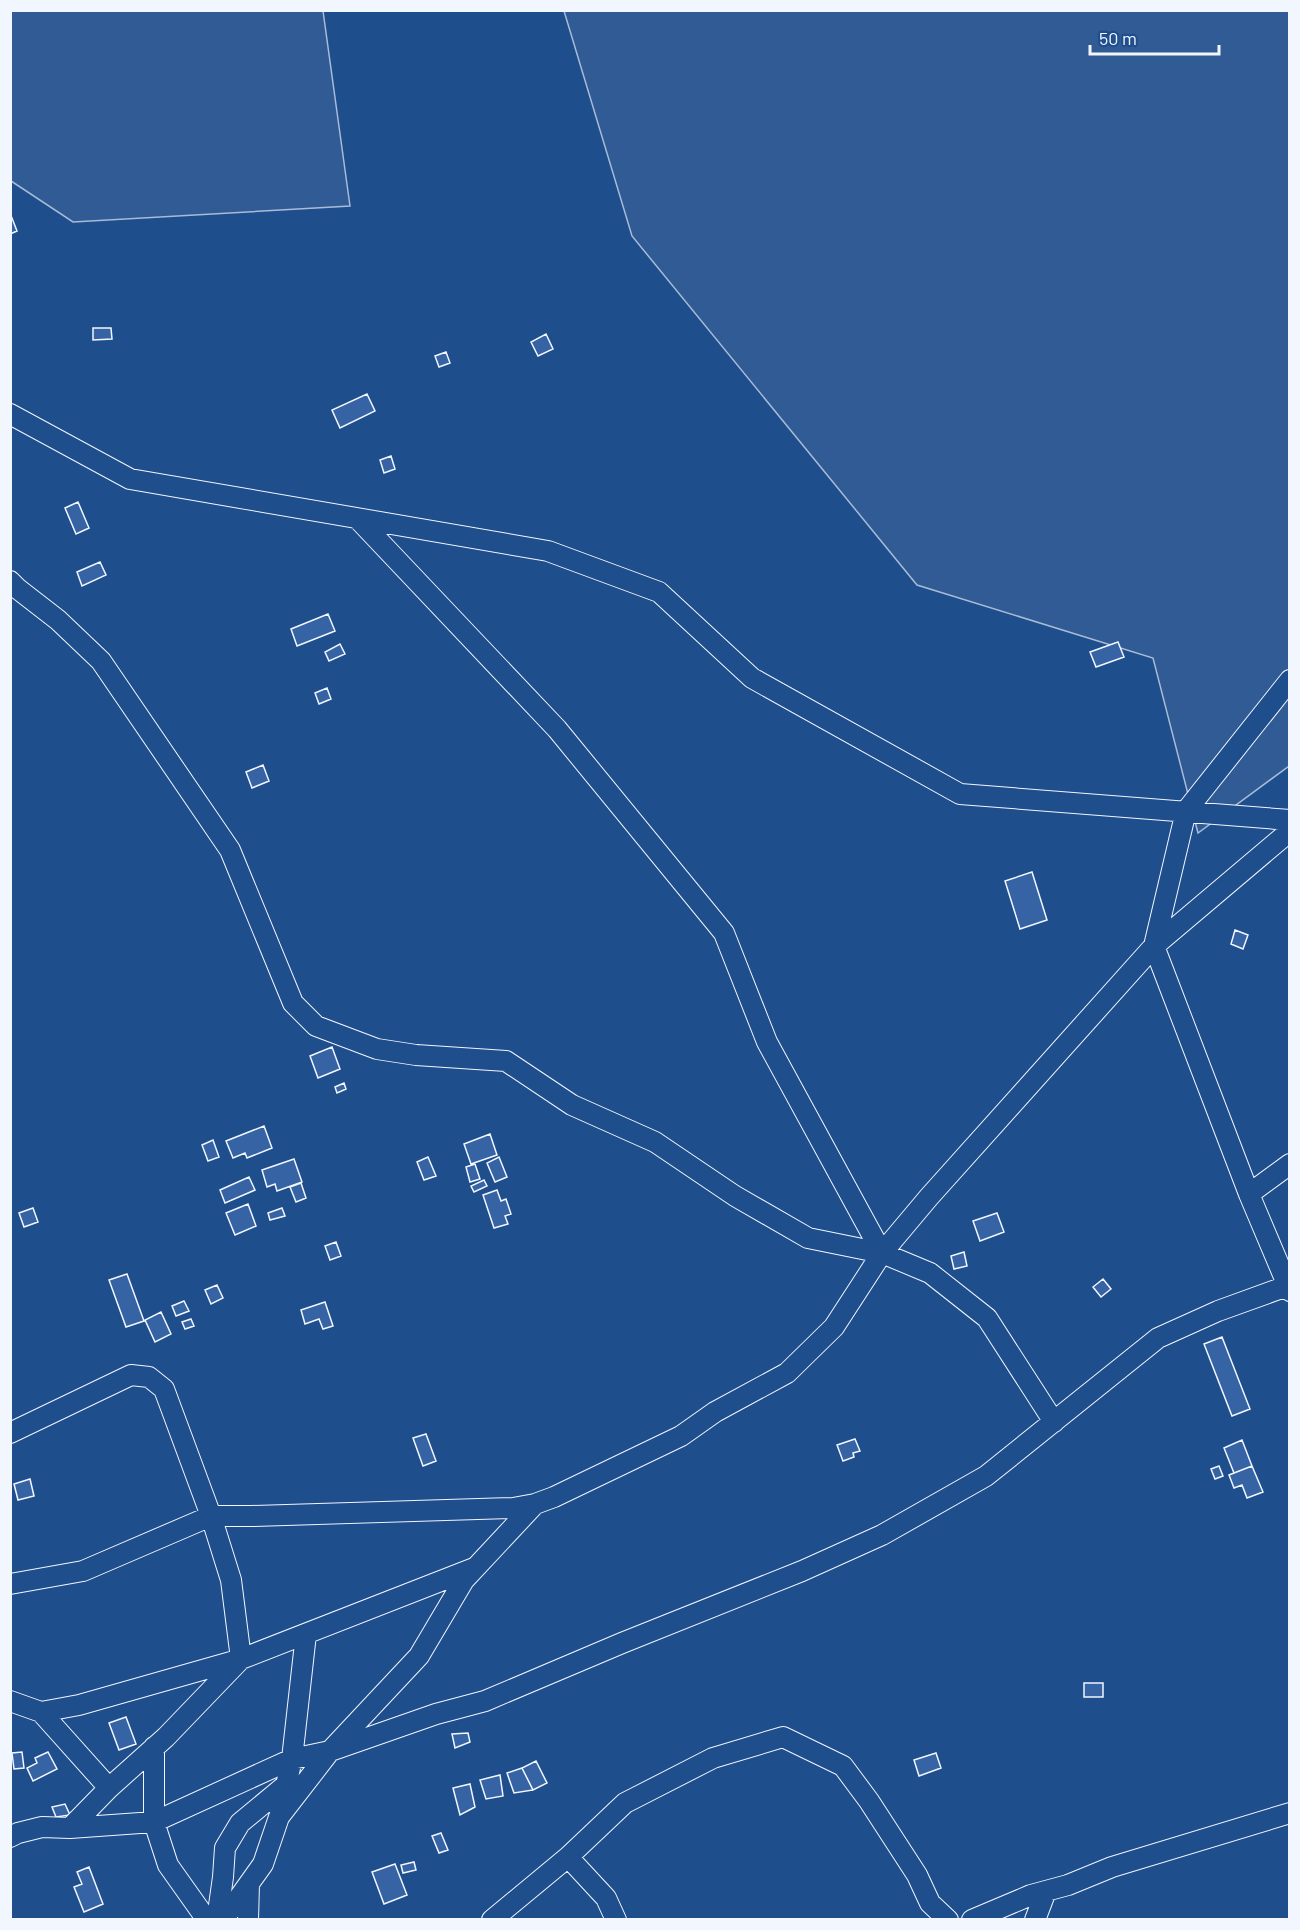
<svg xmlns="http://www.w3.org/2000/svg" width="1300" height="1930" font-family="Barlow,sans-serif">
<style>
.built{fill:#305b95;stroke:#a8bbd7;stroke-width:1.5}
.building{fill:#3563a3;stroke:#f2f6ff;stroke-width:1.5}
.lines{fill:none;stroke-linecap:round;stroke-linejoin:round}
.minor-casing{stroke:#f2f6ff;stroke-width:22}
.minor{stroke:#1f4e8c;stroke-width:20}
</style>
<rect width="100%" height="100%" fill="#1f4e8c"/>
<!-- built -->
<path class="built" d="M10,11H323L350,206L73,222L11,181Z
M564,11H1289V766L1198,833L1153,658L917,585L632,236Z"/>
<!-- building -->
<path class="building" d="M10,213L17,231L10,234Z
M93,328H111L112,339L93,340Z
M546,334L553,349L538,356L531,342Z
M446,352L450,363L439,367L435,356Z
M367,394L375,411L340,428L332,410Z
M391,456L395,469L384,473L380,460Z
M78,502L89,528L76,534L65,508Z
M100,562L106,575L82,586L77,572Z
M328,614L335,631L297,646L291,629Z
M1118,642L1124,657L1096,667L1090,652Z
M340,644L345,654L329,661L325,652Z
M327,688L331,699L319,704L315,693Z
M263,765L269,781L252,788L246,772Z
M1032,872L1047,920L1020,929L1005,881Z
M1235,930L1248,935L1243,949L1231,944Z
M332,1047L340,1069L318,1078L310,1056Z
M344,1083L346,1089L337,1093L335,1087Z
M264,1126L272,1148L247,1158L245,1153L233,1158L226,1141Z
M490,1134L497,1155L471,1164L464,1144Z
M213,1140L219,1157L208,1161L202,1145Z
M428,1157L436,1176L424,1180L417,1162Z
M499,1157L507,1177L495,1182L487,1163Z
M294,1159L302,1182L277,1191L275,1184L267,1187L262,1170Z
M475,1164L480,1179L470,1182L466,1167Z
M249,1177L255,1190L225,1203L220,1190Z
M484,1180L487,1186L474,1192L471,1186Z
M301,1183L306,1198L296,1202L290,1187Z
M497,1190L501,1201L506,1199L511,1214L505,1216L508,1224L494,1228L483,1195Z
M248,1204L256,1226L235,1235L226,1213Z
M33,1208L38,1222L24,1227L19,1213Z
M282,1208L285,1216L270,1220L268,1213Z
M997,1213L1004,1232L980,1241L973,1221Z
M336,1242L341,1256L330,1260L325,1246Z
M964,1252L967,1266L954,1269L951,1256Z
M127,1274L144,1321L126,1327L109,1280Z
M1103,1279L1111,1289L1101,1297L1093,1287Z
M217,1285L223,1298L211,1304L205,1290Z
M184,1301L189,1311L176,1316L172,1306Z
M325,1302L333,1326L323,1329L319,1319L305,1324L301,1310Z
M161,1312L171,1334L155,1342L145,1320Z
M191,1319L194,1326L185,1329L182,1322Z
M1222,1337L1250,1409L1232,1416L1204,1344Z
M426,1434L436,1461L423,1466L413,1438Z
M855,1439L860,1451L853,1453L854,1457L843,1461L837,1445Z
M1242,1440L1252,1466L1234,1473L1224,1448Z
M1219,1466L1223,1476L1215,1479L1211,1469Z
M1252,1466L1263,1492L1247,1498L1242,1485L1234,1488L1229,1475Z
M30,1479L34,1496L18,1500L14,1484Z
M1084,1683H1103V1697H1084Z
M126,1717L136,1744L119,1750L109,1723Z
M468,1733L470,1742L455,1748L452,1734Z
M22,1752L24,1768L14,1769L12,1753Z
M48,1752L57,1769L33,1781L27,1768L37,1763L35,1758Z
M936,1753L941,1768L919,1776L914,1760Z
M536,1761L547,1783L533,1790L522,1768Z
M522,1768L533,1790L514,1793L507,1773Z
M500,1775L503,1796L486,1799L480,1780Z
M470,1784L475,1807L460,1815L453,1788Z
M65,1804L70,1815L56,1817L52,1807Z
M441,1833L448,1850L439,1853L432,1836Z
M414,1862L416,1870L403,1873L401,1865Z
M395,1864L407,1895L384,1904L372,1872Z
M89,1867L103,1904L84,1912L74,1887L82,1884L77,1872Z"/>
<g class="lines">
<defs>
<path id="minor" d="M10,414L130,479L548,551L659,592L752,678L960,794L1290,820
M359,520L557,729L724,933L767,1042L882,1253
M10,581L18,589L58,620L101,661L230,850L293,1003L316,1026L377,1049L416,1055L506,1061L572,1105L655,1142L735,1196L808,1238L882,1253L930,1273L987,1318L1054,1422
M1290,680L1186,811L1154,946L1249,1194L1290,1291
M1249,1194L1290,1164
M10,1433L131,1375L149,1377L164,1389L211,1516L231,1580L241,1659L79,1705L41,1712
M10,1584L83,1571L211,1516H252L513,1508L535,1504L554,1497L681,1436L715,1412L787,1373L834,1327L882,1253L929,1197L1154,946L1290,831
M10,1701L41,1712L109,1788
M154,1747V1822L168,1865L207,1920
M280,1812L292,1759L306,1634
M70,1828L109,1788L166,1737L241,1659L474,1568
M10,1837L18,1833L42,1827L70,1828L154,1822L292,1759L330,1751L436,1714L485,1701L622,1643L802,1571L882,1535L986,1476L1158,1338L1218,1311L1290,1285
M568,1857L606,1898L616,1920
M217,1920L223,1877L225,1848L240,1823L287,1784
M223,1920L263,1864L279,1817L330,1751L419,1656L464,1580L535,1504
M248,1920L249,1884
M492,1920L568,1857L625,1803L713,1758L783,1737L843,1766L869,1801L917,1875L930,1903L948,1920
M972,1920L1031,1895L1068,1885L1112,1867L1290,1813
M1035,1920L1046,1891"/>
</defs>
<!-- minor casing -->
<use href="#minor" class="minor-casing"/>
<!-- minor -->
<use href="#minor" class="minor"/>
</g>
<!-- border -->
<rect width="1300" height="1930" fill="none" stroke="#f2f6ff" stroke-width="24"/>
<!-- scale -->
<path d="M1090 45v9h129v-9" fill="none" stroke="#f2f6ff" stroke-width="3"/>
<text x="1099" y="45" font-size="18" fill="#f2f6ff" stroke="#1f4e8c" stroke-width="4.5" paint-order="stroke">50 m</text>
</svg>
